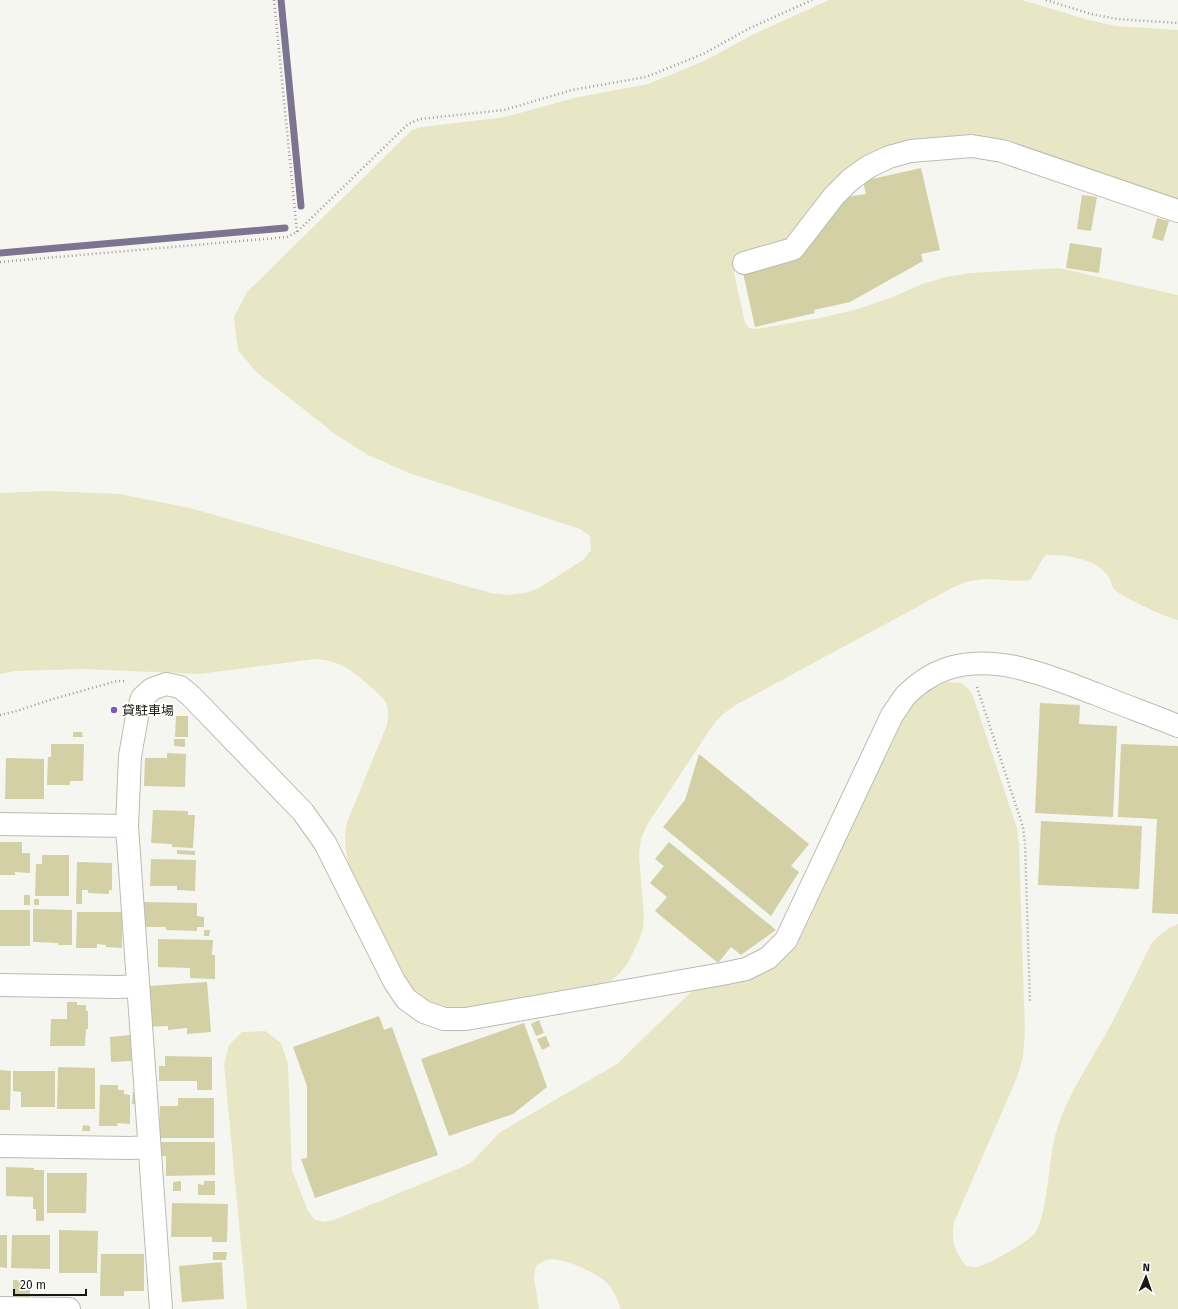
<svg xmlns="http://www.w3.org/2000/svg" width="1178" height="1309" font-family="'Fira Sans','Noto Sans JP',sans-serif">
<style>
.green{fill:#e8e7c5}
.lines{fill:none;stroke-linecap:round;stroke-linejoin:round}
.stream{stroke:#7c7490;stroke-width:7}
.building{fill:#d2d0a4}
.minor-casing{stroke:#bbbbb5;stroke-width:24}
.path{stroke:#9d9d98;stroke-width:2.5;stroke-dasharray:1 3;stroke-linecap:butt}
.minor{stroke:#fff;stroke-width:22}
.poi-dot{fill:#8055ce;stroke:#fffffe;stroke-width:1.5}
.labels{text-anchor:middle;dominant-baseline:central;stroke-width:3.5;stroke-linejoin:round;paint-order:stroke}
.poi-label{font-size:13px;fill:#171715;stroke:#fffffe;text-anchor:start}
</style>
<rect width="100%" height="100%" fill="#f6f6f0"/>
<!-- green -->
<path class="green" d="M829,0H1022L1089,20L1116,26L1178,30V204L1004,144H909L789,243L736,265L734,273L745,323L749,328L756,329L825,317L858,309L893,297L922,284L946,277L971,273L1059,268L1178,295V620C1169,619 1120,596 1115,590C1111,586 1111,580 1108,576C1097,559 1066,554 1046,555C1039,563 1036,572 1030,580C1010,583 990,576 971,581C966,582 961,584 956,586L734,706L722,715L713,725L647,825L641,839L639,854L644,915L643,928L639,940L628,963L620,973L611,981L600,984L465,1008C446,1008 429,1007 414,992C410,988 407,981 404,976L349,866C345,850 344,838 347,822L387,725C388,718 389,710 386,703C383,697 376,692 371,687C352,670 341,661 315,659L199,674L82,669L15,671L0,674V493L47,491L119,494L190,508L491,593L508,595L525,593L539,588L583,560L591,550L590,536L580,529L409,473L368,455L335,434L255,371L238,350L234,317L247,292L412,130L422,127L505,117L574,98L648,84L706,60L754,34Z
M948,682L962,683L972,693L1017,828L1019,844L1025,1033L1023,1058L1016,1080L954,1222C951,1240 954,1251 966,1266C970,1266 974,1268 978,1267C989,1264 1027,1243 1035,1233C1046,1218 1049,1166 1053,1145C1062,1101 1088,1067 1109,1028C1124,1001 1137,972 1151,944C1159,935 1166,929 1178,924V1309H621C618,1301 614,1291 608,1284C599,1274 560,1255 546,1260C543,1261 539,1264 536,1266L534,1278L539,1309H247L224,1064L229,1045L242,1032L265,1031L281,1043L288,1064L292,1170L308,1211L314,1219L323,1222L334,1220L462,1167L472,1162L499,1133L512,1125L617,1064L693,990L750,979L775,966L795,947L901,721L914,703L930,689Z"/>
<g class="lines">
<!-- stream -->
<path class="stream" d="M281,0L301,206
M0,253L285,228"/>
</g>
<!-- building -->
<path class="building" d="M921,168L940,250L921,254L923,261L850,302L814,310L815,313L755,327L743,273L800,257L846,197L866,194L863,181Z
M1082,195L1097,197L1091,231L1077,229Z
M1157,218L1169,221L1163,241L1152,238Z
M1070,243L1102,248L1099,273L1066,268Z
M1040,703L1080,705L1079,724L1117,726L1113,817L1035,813Z
M176,716H188V737H175Z
M73,732H82L83,737H73Z
M174,739H185V747L174,746Z
M51,744H84L83,781H70V785H47L48,757H51Z
M1121,744L1178,746V914L1152,913L1157,819L1118,817Z
M167,753L186,754L185,787L144,786L145,758H167Z
M699,754L809,844L791,866L799,872L771,916L663,827L685,800Z
M6,758L44,759V799H5Z
M153,810L188,811V815H195L193,848L172,847V844L151,843Z
M1041,821L1142,826L1139,889L1038,885Z
M0,842H22V853H30V873L15,872V875H0Z
M669,842L776,930L741,955L731,947L718,963L655,911L667,897L650,883L664,866L655,859Z
M177,850L195,851V855L177,854Z
M42,855H69V896H35L36,864H42Z
M151,859L196,860L195,891L177,890V886H150Z
M77,862L112,863V890H109V894L88,893V890H82V904H76Z
M24,895H30V905H24Z
M34,899H39V905H34Z
M142,902L197,903V916L204,917V927H197V931L166,930V927H142Z
M33,909L72,910V945H58V943L33,942Z
M0,910H30V946H0Z
M77,912H122V948L106,947V945L97,944V948H76Z
M204,930H210L209,936H204Z
M158,939L213,940L212,955H215V979L190,978V968L158,967Z
M207,982L211,1032L187,1034V1028L168,1030V1026L146,1027L148,986Z
M67,1002H77V1005H86V1011H88V1029H86L85,1046H50L51,1019H67Z
M379,1016L384,1030L392,1027L438,1155L315,1198L301,1159L307,1158V1086L293,1047Z
M539,1020L544,1033L536,1036L531,1024Z
M524,1023L547,1087L513,1114L449,1136L421,1059Z
M130,1035L132,1061L111,1062L110,1037Z
M546,1036L550,1046L542,1050L537,1039Z
M165,1056L212,1057V1090H197V1081H159V1066H165Z
M58,1067L95,1068V1109H57Z
M0,1070L11,1071L10,1110H0Z
M13,1071H55V1107H21V1092L13,1091Z
M100,1085H118V1090H124V1094L130,1095V1124L118,1123L117,1126H99Z
M133,1092H137V1104H132Z
M178,1098H214V1138H159L160,1106H178Z
M83,1125L90,1126V1131H82Z
M160,1142H215V1175L166,1176V1156H160Z
M6,1167L34,1168V1170H44V1221H36V1209H33V1197L6,1196Z
M47,1173H87L86,1213H47Z
M181,1181V1191H173V1182Z
M204,1181H215V1195H198V1184L204,1185Z
M172,1203L228,1204L227,1242H212V1237H171Z
M59,1230L98,1231L97,1273H59Z
M0,1235H7V1268L0,1267Z
M12,1235H50V1269L11,1268Z
M213,1252H227L226,1260H213Z
M101,1254H144V1291H124V1296H100Z
M222,1262L224,1299L182,1302L179,1266Z
M13,1280L30,1281V1299L13,1298Z"/>
<g class="lines">
<defs>
<path id="minor" d="M744,263L793,249L834,196L850,180L868,167L889,157L911,151L972,146L1002,151L1178,211
M0,824L127,826
M0,985L118,987L138,986
M0,1146L130,1148L149,1147
M0,1308L69,1309
M161,1309L127,826L130,756L138,711L142,698L152,689L166,684L180,687L191,696L303,812L325,843L394,981L406,999L424,1012L444,1019H466L722,974L746,969L768,958L786,940L892,715C897,709 901,701 906,695C917,684 932,674 946,669C996,652 1050,677 1096,694C1123,705 1151,715 1178,726"/>
</defs>
<!-- minor casing -->
<use href="#minor" class="minor-casing"/>
<!-- path -->
<path class="path" d="M274,0L297,232
M1046,0L1091,14L1117,19L1178,23
M0,262L287,237L297,232L408,124L420,119L504,110L572,90L646,77L703,54L750,28L812,0
M977,687L1023,827L1025,844L1030,1002
M0,715L17,711L53,699L117,681H126"/>
<!-- minor -->
<use href="#minor" class="minor"/>
</g>
<!-- markers -->
<circle class="poi-dot" cx="114" cy="710" r="4"/>
<g class="labels">
<!-- poi labels -->
<g class="poi-label">
<text x="122" y="710">貸駐車場</text>
</g>
</g>
<!-- north arrow -->
<g transform="translate(1146 1277) rotate(2)" stroke="#fffffe" stroke-width="3" paint-order="stroke">
<path d="M0-3L7 15L0 10L-7 15Z" fill="#171715"/>
<text y="-6" font-size="11" font-weight="bold" text-anchor="middle" fill="#171715">N</text>
</g>
<!-- scale -->
<path d="M14 1289v6h72v-6" fill="none" stroke="#171715" stroke-width="2"/>
<text x="20" y="1289" font-size="12" fill="#171715" stroke="#fffffe" stroke-width="3" paint-order="stroke">20 m</text>
</svg>
